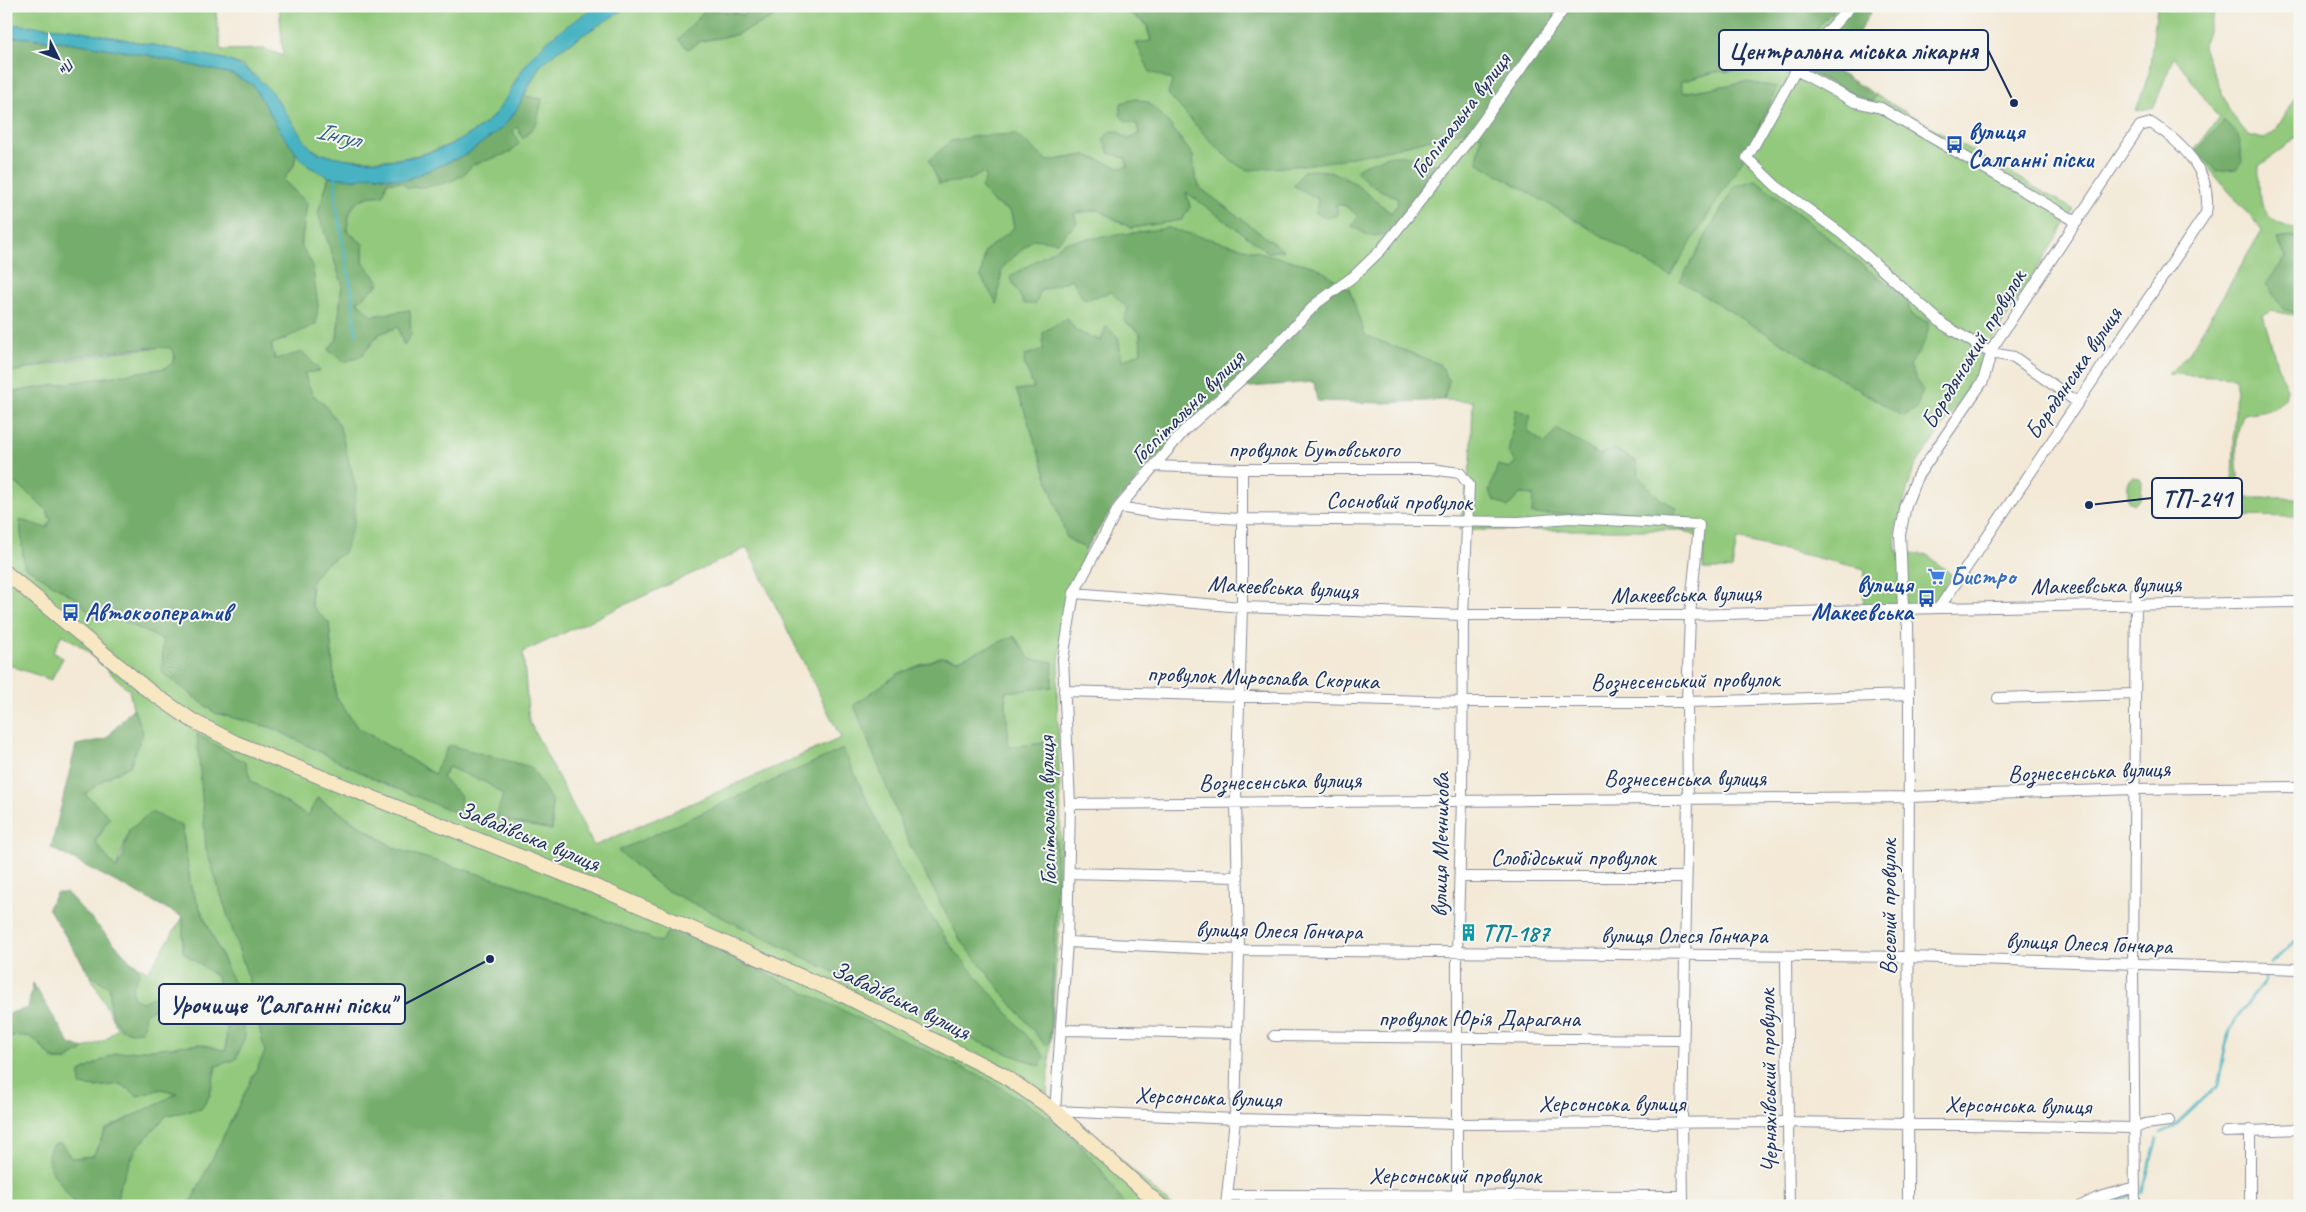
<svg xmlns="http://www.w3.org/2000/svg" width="2306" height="1212" font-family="Caveat,sans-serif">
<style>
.green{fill:#92c97c;stroke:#567c6d;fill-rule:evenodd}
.forest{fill:#75ad6c;stroke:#486e65}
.water{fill:#46b3c2;stroke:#307190}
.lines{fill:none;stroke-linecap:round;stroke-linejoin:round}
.stream{stroke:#46b3c2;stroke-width:2.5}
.street-casing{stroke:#878c9a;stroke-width:12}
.secondary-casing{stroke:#878c9a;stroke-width:16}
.street{stroke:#fff;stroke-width:10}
.secondary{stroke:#f7e8c3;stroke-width:14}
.labels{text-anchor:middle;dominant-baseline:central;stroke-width:4;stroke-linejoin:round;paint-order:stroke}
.street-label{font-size:24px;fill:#1b2f5e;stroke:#f6f6f2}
.transit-label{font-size:24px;font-weight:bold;fill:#164399;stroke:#f6f6f2;text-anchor:start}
.shop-label{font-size:24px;font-weight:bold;fill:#366cbe;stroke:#f6f6f2;text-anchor:start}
.culture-label{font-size:24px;font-weight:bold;fill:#0d838f;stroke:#f6f6f2;text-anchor:start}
.water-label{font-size:25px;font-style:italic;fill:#2a5d81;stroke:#f6f6f2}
.leader{fill:none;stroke:#1b2f5e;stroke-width:2}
.callout-dot{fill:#1b2f5e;stroke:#f6f6f2;stroke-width:2}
.callout{fill:#f6f6f2;stroke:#1b2f5e;stroke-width:2}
.callout-label{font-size:25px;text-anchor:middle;font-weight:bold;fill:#1b2f5e}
</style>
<rect width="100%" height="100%" fill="#f6f6f2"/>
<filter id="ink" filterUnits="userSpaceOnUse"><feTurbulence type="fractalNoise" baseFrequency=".02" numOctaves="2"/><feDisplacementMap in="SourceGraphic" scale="10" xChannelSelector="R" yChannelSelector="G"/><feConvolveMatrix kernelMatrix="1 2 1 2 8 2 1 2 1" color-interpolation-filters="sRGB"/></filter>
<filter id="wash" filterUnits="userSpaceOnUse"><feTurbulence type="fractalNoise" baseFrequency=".0096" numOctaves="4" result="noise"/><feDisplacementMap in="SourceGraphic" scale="20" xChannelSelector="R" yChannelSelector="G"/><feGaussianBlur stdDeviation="1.12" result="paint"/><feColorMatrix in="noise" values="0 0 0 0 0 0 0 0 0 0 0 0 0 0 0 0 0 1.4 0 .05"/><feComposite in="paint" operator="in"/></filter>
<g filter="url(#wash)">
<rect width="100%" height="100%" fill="#f3e9d6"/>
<!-- green -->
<path class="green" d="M6,6H215L221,50L265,49L283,56L279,6H598C576,19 559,37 540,54C534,60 525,66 520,73C514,82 511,93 504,103C477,142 415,162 370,160C348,159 326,159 308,146L244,66L224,59L71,29L6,24Z
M629,6H750L744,15L731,12L688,49L701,41L735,35L775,17L780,6H1119L1146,24L1151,41L1137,44L1173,80L1168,94L1246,169C1322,166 1396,148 1470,129L1481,136L1731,177L1752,145L1777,87L1746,82L1682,93L1680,82L1715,72L1783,66L1837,6H1854L1800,68L1872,102L1876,95L2074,210L1989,345L1981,371L1914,468L1895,532L1896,551L1927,555L1952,575L1933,606L1863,608L1865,569L1737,539L1732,569H1703V539L1682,530H1459L1471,460L1473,401L1444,400L1449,380L1439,364L1364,335L1349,289L1168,228L1040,291L1072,279L1111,291L1128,309L1124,321L1140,333L1141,352L1122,361L1118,337L1106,327L1102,341L1076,331L1067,318L1043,350L1024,362L1034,388L1016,390L1023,406L1067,538L1086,549L1064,610L1057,687L1062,878L1047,1094L1172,1206H1125L1099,1167L1064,1127L671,928L660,942L518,886L396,849L318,798L308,816L251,781L206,849L248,977L265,1052L189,1206H117L119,1187L136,1149L167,1115L201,1109L210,1095L216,1066L236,1059L245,1035L237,991L191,888L182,826L129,830L116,869L95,842L104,829L85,794L106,778L130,766L143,732L133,708L129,690L82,647L62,634L53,652L63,658L51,680L6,664V496L15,482L46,509L51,520L47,528L20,520L24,566L76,599L97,620L119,619L163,640L215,713L273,728L378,781L461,796L442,778L448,767L485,782L503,794L497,819L552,830V801L449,745L434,774L357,727L336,697L329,623L312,606C309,573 316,569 344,552L325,405L312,394L304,372L319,371L275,359L271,344L287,339L312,264L301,245L307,203L283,180L294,165L296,153L308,166L329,177L318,213L342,283L337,339L328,350L361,357L379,334L398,327L403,344L410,310L372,316L357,302L380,283L363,262V244L347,231L348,213L358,201L370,196L387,182H401L509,153L513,130L517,126L523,138L542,99L524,96L539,67L557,51ZM1136,99L1149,103L1167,121L1193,156L1195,176L1200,188L1284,251H1268L1186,191L1190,207L1181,220L1131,228L1099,210L1073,213L1033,239L1002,268L997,303L981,277L985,251L1014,228L1011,212L993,202L984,172L980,173L1031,149L1048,161L1085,155L1121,168L1128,166L1125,158L1109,153L1139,133L1137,124L1125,121L1121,103ZM1437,166L1383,235L1353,227L1358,217C1341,199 1337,203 1316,213L1318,199L1342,174L1391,213L1398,204L1397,198L1371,185ZM1756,180L1867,269L1898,291L1909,308L1911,315L1917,319L1914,358L1910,366L1922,391L1680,281L1735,186ZM1557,429L1599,455L1615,449L1636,461L1639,477L1662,500L1677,508L1671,519L1610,510L1532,513L1534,495L1520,494L1498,465L1509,468L1516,462L1527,431L1545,444ZM747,548L841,738L594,846L529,721L523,652ZM940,657L958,660L1052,687L1005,692L1009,747L1052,742L1057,876L1050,1042L1045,1045L959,938L909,843L854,705L898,674ZM618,851L901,871L951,946L1040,1066L971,1039L662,888Z
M2157,6H2216L2203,47L2230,112L2248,135L2264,139L2276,130L2300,89V135L2259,166C2258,201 2260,224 2300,229V236L2277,239L2286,257L2283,309L2300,314V316L2271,311L2263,315L2277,365L2287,389L2285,399L2272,409L2244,414C2232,437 2237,473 2242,498H2300V517L2232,516L2236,377L2168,374L2189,353L2262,230L2194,151L2219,118L2174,56L2154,107L2136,111L2149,73Z
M163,347L171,348L175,356L172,364L165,368L6,393V373L115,352Z
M2133,477L2140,478L2142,482L2141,498L2135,504L2128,501V481Z
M183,917V952L217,977L227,1012L226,1051L200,1044L116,1053L80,1072V1085L95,1087L121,1084L138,1096L161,1089L179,1093L106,1129L93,1156L71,1159L61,1143L72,1200L81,1206H6V1042L9,1038C39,1030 35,1045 55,1060H67L84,1049L105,1040L117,1028L90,975L128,959L148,972Z"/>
<!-- forest -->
<path class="forest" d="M750,6H780L775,17L735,35L701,41L688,49L678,40L706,9L744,15Z
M1119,6H1837L1783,66L1715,72L1680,82L1683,93L1746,82L1777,87L1752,145L1670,276L1477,162L1481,136L1470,129C1404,146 1335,165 1267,168C1261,169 1250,171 1245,169C1221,158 1187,114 1168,94L1173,80L1150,72L1136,43L1151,41L1147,24Z
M1854,6H1874L1836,71L1876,95L1872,102L1800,68Z
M6,36L68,42L142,54L232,74L253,85L296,153L294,165L283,180L307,203L301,245L312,264L318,305L316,324L271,345L275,359L303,352L320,371L304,373L312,394L325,405L339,424L356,488L354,523L344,553L322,566L310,584L312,606L329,623L336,697L357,727L434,774L449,745L531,767L552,801V830L496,819L503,794L485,782L448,767L442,778L461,796L459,814L378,781L273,728L215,713L162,672L163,640L119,619L97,620L76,599L24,566L20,520L47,528L51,520L46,509L15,482L6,496V393L165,368L172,364L175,356L171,348C121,344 55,363 6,373Z
M524,96L542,99L537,123L523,139L517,127L513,130L519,144L509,153L472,165C459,185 429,187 407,188L401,182H387L383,196C356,195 349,205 347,231L363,244V262L380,283L357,302L372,316L410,310L411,335L404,345L398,327L379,334L361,357L344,362L328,350L337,339L342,283L318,213L329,177L356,179L373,175L389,179L426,172L467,154L502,128L515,112Z
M1136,99L1149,103L1167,121L1193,156L1195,176L1200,188L1284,251L1268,252L1186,192L1190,207L1182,220L1131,228L1099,210L1074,213L1077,223L1057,242L1033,239L1002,268L997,304L981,277L985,251L1014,228L1011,212L993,202L981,187L986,177L984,172L970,180L939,184L929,160L951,141L978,136L1015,134L1048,161L1085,155L1121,168L1128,166L1125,158L1109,153L1103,140L1109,132L1117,131L1130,140L1139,133L1137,124L1125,121L1120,115L1121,103Z
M2224,120L2238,135L2242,161L2236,169L2216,171L2197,151Z
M1388,156H1416L1437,165L1408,208L1383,235L1369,236L1352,226L1358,217L1347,206L1336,204L1338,215L1326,218L1316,213L1318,199L1294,186L1303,171C1345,165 1361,191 1391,213L1398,204L1397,198L1371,185L1356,172L1361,166Z
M1756,180L1867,269L1898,291L1907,300L1911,315L1928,322C1930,340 1917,351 1910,366L1922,390L1917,408L1904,416L1899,414L1680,281L1735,186Z
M1168,228L1316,267L1349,289L1365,335L1439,364L1449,380L1444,400L1383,403L1317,401L1314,382L1238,388L1229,409L1210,412L1154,461L1114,506L1086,549L1067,538L1023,406L1016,390L1034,388L1024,362L1025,355L1043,350V332L1067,318L1076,331L1101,341L1106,326L1118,337L1122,361L1141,352L1140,333L1124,321L1128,309L1111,292L1084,300L1072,279L1040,291L1036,304H1024L1010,277L1066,242Z
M2300,236V314L2283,309L2266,284L2286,257L2277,239Z
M1516,409L1531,415L1527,431L1545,444L1557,429L1599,455L1615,449L1636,461L1639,477L1662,500L1677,508L1671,519L1611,510L1605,514H1532L1533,495L1520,494L1508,507L1494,500L1489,491L1498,465L1509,468L1516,462L1508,453Z
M1014,636L1030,659L1053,662L1052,687L1005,692L1009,747L1052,742L1057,876L1050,1042L1045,1045L959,938L909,843L854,705L898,674L941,657L958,660Z
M133,708L143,732L130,766L106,778L85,794L110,817L95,842L116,869L122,858L129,830L151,812L182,826L191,888L237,991L245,1036L236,1059L216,1066L210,1095L201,1109L167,1115L136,1149L119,1187L117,1206H81L72,1200L50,1169L48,1154L52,1145L61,1143L71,1158L93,1156L106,1130L178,1093L161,1089L138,1096L121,1084L95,1087L80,1085V1072L116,1053L200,1044L226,1051L227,1012L217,977L183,952V917L51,848L76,745L106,739Z
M197,734L246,763L251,781L308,816L317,798L396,849L518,886L660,942L671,928L992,1082L1064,1127L1099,1167L1125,1206H189L265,1052L248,977L206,849Z
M843,749L901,871L951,946L1045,1057L1040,1066L971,1039L662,888L618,851Z
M56,893H67L140,971L132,989L134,999L142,1002L153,997L158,999L157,1007L146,1013L144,1018L145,1025L141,1031L131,1032L121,1029C117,1023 111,1015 110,1007C109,1000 111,994 109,987L90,975L48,908Z
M33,983L70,1044L84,1049L67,1060H55C36,1045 37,1030 9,1038L6,1042V1014L28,1008Z"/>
<!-- water -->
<path class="water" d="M598,6H629L557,51L539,67L515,112L502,128L467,154L406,180L373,175L356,179L329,177L308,166L296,153L279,129L253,85L232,74L142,54L68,42L6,36V24L71,29L224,59C263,73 274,95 296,128C302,136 308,148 318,153C323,155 331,156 337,157C387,168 447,155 487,122C503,108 510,89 521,72C539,42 569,24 598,6Z"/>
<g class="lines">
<!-- stream -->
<path class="stream" d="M336,175L335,198L352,293L356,336
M2270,964L2300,937
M2161,1133L2176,1125L2218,1085L2228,1035L2237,1017L2265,981V973
M2142,1193L2157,1139
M2100,1206L2131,1195"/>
</g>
</g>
<g filter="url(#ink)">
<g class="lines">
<defs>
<path id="street" d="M1566,6L1473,135L1381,250L1354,276L1317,303L1253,369L1184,431L1119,507L1074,593L1063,659L1070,804L1067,942L1055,1111L1235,1119L1457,1124L1790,1122L2135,1128L2145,1124L2169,1121
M1851,6L1817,43L1796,70L1747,158L1776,186L1842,234L1944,325L1991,353L2014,357L2077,402
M1796,70L1855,102L1881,108L2077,222
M1154,466L1242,469H1431L1460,473L1469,485L1463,615L1462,800L1457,954V1206
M1119,507L1160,514L1240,519L1519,522L1570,518L1699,525L1690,615L1687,702L1688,798L1682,1123L1683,1206
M1074,593L1242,607L1463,615H1690L1939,608L2300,602
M1064,691L1462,702H1687L1909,695
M1998,698L2135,694
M1070,804L1909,797L2134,789L2300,787
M1069,873L1238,877
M1461,877H1685
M1067,942L1239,950L1908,957L2300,969
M1786,956L1789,1206
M1061,1030L1236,1033
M1274,1036L1683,1040
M2250,1130V1206
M2226,1132L2300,1129
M1227,1195L1683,1196
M1226,1206L1235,1119L1239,950L1236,801L1242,607V469
M1908,1206L1909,695L1908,624L1903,609L1901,555L1900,535L1906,505L1917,477L1983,381L1993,347L2140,126L2151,123C2183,143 2213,173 2206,213L1939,608
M2081,1206L2097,1198L2135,1187
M2135,1206L2133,964L2136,592"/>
<path id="secondary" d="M6,573L148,690L193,721L236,743L606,891L843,995L1003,1075L1055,1111L1161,1206"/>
</defs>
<!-- street casing -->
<use href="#street" class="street-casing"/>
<!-- secondary casing -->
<use href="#secondary" class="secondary-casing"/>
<!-- street -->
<use href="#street" class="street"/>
<!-- secondary -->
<use href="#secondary" class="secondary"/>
</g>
</g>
<!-- icons -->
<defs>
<symbol id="bus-bare" viewBox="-9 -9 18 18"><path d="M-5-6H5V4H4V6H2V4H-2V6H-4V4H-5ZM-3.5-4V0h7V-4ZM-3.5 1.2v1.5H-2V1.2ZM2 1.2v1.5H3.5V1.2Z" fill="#1a4fb4" stroke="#f6f6f2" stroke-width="2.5" paint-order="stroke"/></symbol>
<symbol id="supermarket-bare" viewBox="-9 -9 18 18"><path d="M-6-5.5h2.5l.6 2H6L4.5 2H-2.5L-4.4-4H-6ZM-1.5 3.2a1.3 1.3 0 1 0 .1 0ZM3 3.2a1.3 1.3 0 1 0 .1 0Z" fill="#3f7fe0" stroke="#f6f6f2" stroke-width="2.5" paint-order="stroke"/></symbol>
<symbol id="building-bare" viewBox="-9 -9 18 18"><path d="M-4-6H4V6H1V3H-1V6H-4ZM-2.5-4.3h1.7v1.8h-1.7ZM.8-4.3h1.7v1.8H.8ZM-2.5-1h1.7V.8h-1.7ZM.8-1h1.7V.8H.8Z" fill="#0f9aa8" stroke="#f6f6f2" stroke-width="2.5" paint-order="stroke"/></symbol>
</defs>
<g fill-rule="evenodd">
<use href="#bus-bare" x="1942" y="132" width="25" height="25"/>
<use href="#supermarket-bare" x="1924" y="564" width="25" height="25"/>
<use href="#bus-bare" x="1914" y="586" width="25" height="25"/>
<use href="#bus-bare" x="58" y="600" width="25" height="25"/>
<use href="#building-bare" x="1456" y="920" width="25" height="25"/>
</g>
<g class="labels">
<!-- street labels -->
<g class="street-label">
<text transform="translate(1460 115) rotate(-53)">Госпітальна вулиця</text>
<text transform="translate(1973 349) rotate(-59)">Бородянський провулок</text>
<text transform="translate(2073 373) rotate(-56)">Бородянська вулиця</text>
<text transform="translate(1187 407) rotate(-45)">Госпітальна вулиця</text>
<text x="1314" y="449">провулок Бутовського</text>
<text transform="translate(1399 501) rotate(1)">Сосновий провулок</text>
<text transform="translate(2106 585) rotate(-1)">Макеєвська вулиця</text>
<text transform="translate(1283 587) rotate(3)">Макеєвська вулиця</text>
<text transform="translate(1686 594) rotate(-1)">Макеєвська вулиця</text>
<text transform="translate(1263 677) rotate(2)">провулок Мирослава Скорика</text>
<text transform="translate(1685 680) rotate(-1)">Вознесенський провулок</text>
<text transform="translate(2089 771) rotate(-2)">Вознесенська вулиця</text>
<text x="1685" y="778">Вознесенська вулиця</text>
<text transform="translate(1280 781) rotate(-1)">Вознесенська вулиця</text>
<text transform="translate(1047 811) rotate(-91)">Госпітальна вулиця</text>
<text transform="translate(529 836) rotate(22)">Завадівська вулиця</text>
<text transform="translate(1440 845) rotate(-89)">вулиця Мечникова</text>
<text x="1573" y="857">Слобідський провулок</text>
<text transform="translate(1888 907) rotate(-90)">Веселий провулок</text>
<text transform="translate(1279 930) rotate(1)">вулиця Олеся Гончара</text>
<text x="1684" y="935">вулиця Олеся Гончара</text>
<text transform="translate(2089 943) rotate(2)">вулиця Олеся Гончара</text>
<text transform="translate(901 1000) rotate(26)">Завадівська вулиця</text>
<text x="1479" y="1018">провулок Юрія Дарагана</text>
<text transform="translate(1768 1081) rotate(-91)">Черняхівський провулок</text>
<text transform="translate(1208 1097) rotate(2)">Херсонська вулиця</text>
<text x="1612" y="1103">Херсонська вулиця</text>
<text transform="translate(2018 1105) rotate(1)">Херсонська вулиця</text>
<text x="1455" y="1175">Херсонський провулок</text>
</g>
<!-- transit labels -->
<g class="transit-label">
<text x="1968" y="131">вулиця<tspan x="1968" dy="28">Салганні піски</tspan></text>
<text x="1913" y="584" text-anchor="end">вулиця<tspan x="1913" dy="28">Макеєвська</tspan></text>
<text x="85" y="612">Автокооператив</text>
</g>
<!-- shop labels -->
<g class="shop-label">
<text x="1950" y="576">Бистро</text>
</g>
<!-- culture labels -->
<g class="culture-label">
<text x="1482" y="933">ТП-187</text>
</g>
<!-- water labels -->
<g class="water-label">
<text transform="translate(338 135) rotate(14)">Інгул</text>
</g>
</g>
<!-- callouts -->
<path class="leader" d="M2014 103L1988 50M2089 505L2152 498M490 959L405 1004"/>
<g class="callout-dot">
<circle cx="2014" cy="103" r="5"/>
<circle cx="2089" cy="505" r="5"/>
<circle cx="490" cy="959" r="5"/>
</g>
<g class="callout">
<rect x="1719" y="30" width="269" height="40" rx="5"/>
<rect x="2152" y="478" width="90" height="40" rx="5"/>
<rect x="159" y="984" width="246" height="40" rx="5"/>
</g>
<g class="callout-label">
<text x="1853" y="59">Центральна міська лікарня</text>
<text x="2197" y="507">ТП-241</text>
<text x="282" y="1013">Урочище "Салганні піски"</text>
</g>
<!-- margin -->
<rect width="2306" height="1212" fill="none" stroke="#f6f6f2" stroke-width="25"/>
<!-- north arrow -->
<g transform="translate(58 58) rotate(132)" stroke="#f6f6f2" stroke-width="4" paint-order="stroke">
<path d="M0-4L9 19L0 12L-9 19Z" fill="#1b2f5e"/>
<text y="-8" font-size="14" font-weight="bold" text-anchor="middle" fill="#1b2f5e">Пн</text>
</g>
</svg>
